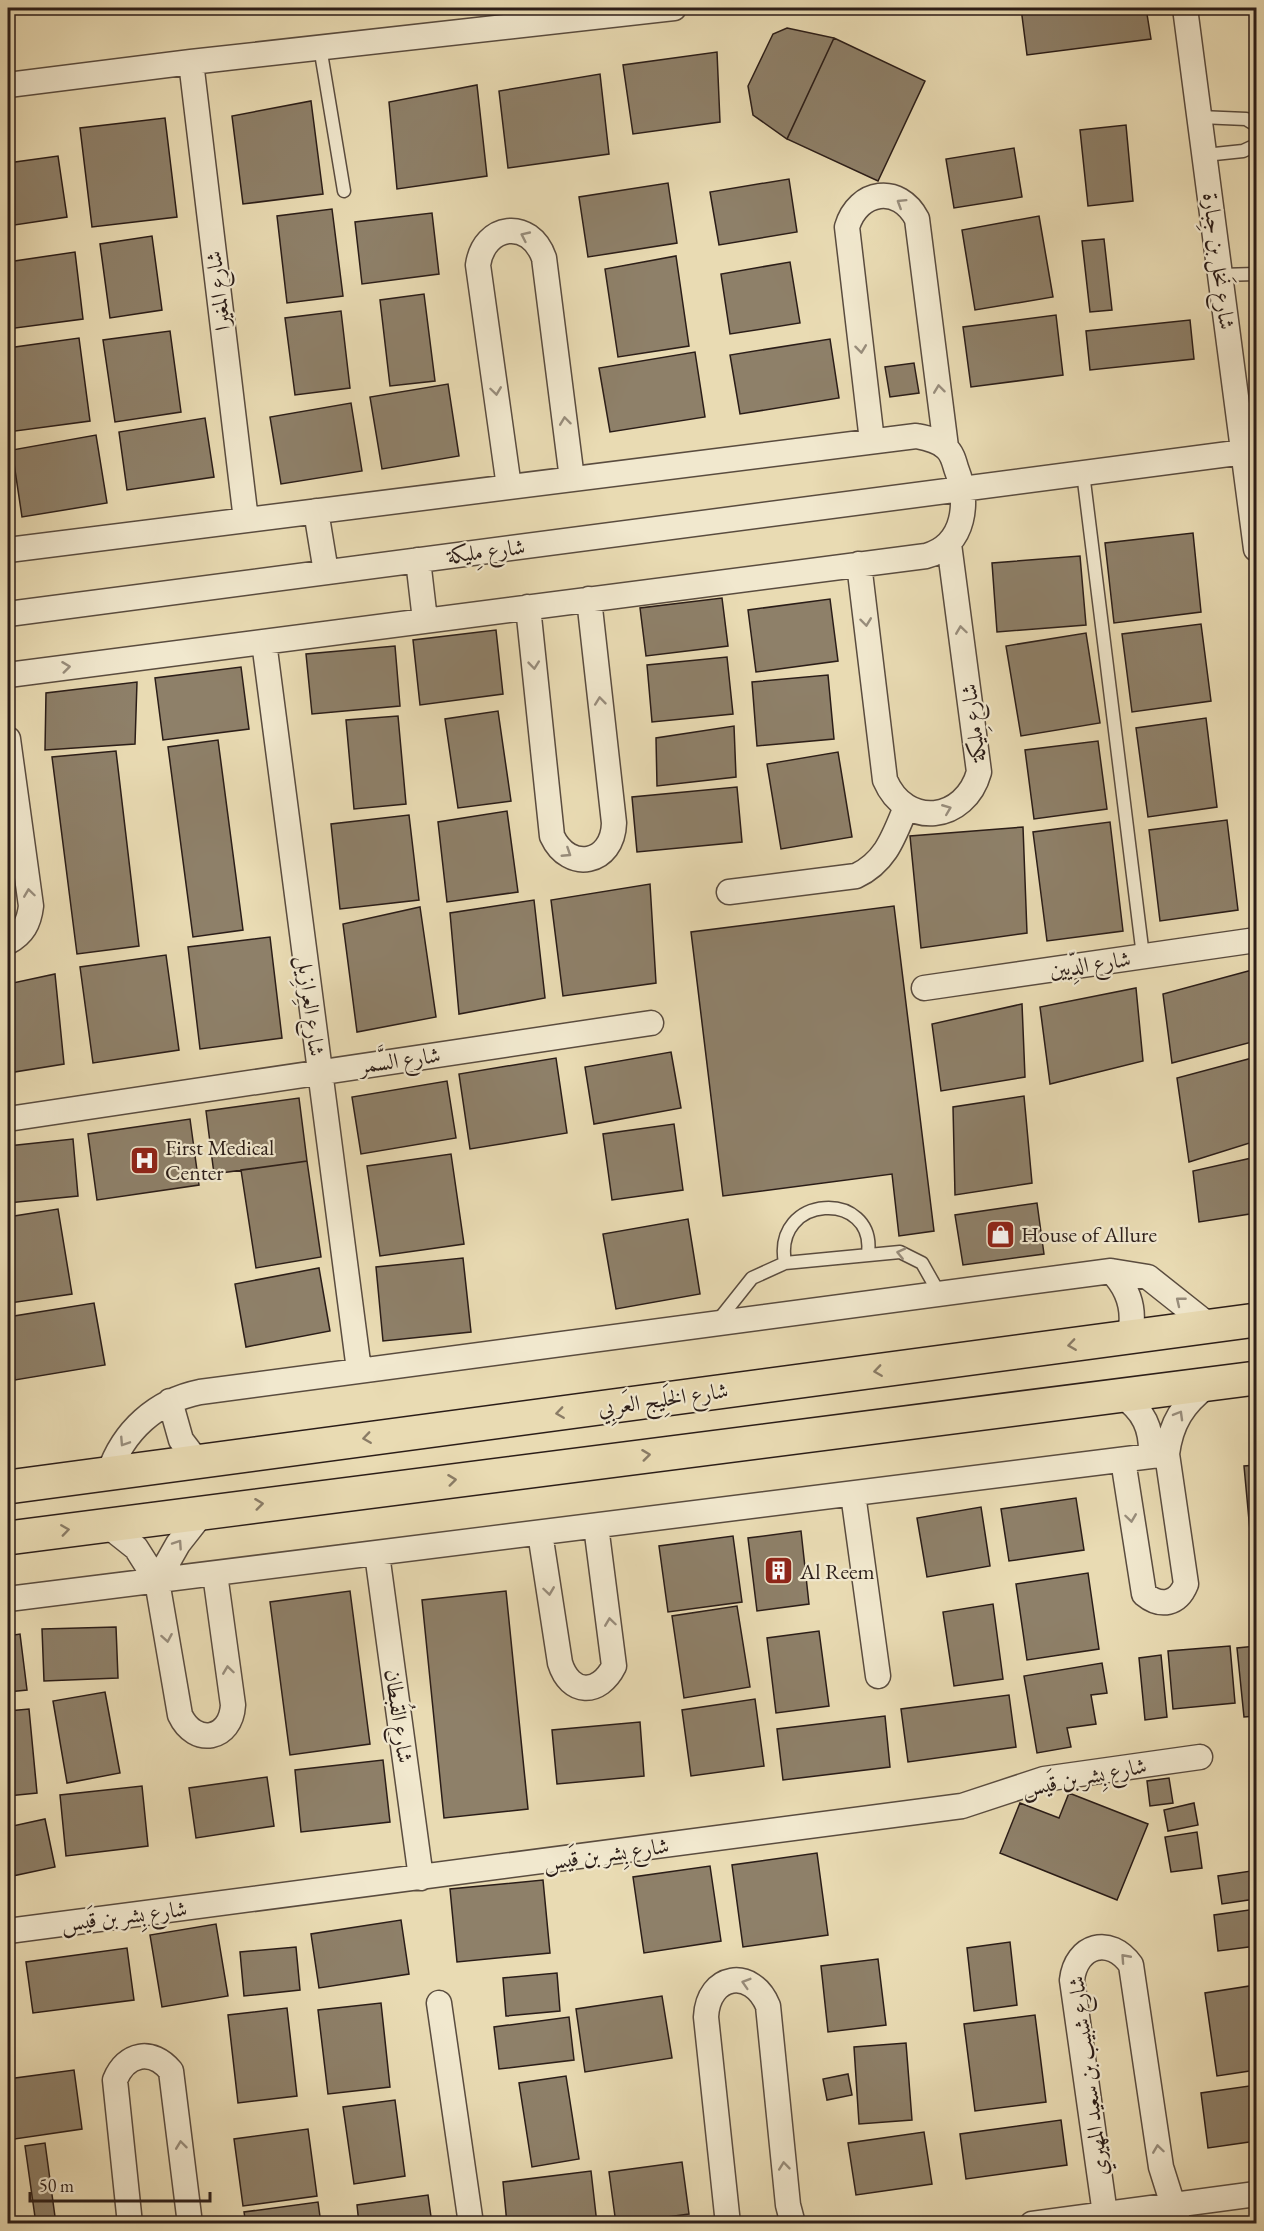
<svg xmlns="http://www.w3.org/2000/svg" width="1264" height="2231" font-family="'EB Garamond',Amiri,serif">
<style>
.building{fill:#8e8069;stroke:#2b1d18;stroke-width:1.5}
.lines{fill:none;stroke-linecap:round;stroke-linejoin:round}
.lane-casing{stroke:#5a4c3f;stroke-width:15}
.street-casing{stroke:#5a4c3f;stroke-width:27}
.highway-casing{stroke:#2b1d18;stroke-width:36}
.lane{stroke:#f1e8ce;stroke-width:12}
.street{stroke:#f1e8ce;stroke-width:24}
.highway{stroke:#e9dbb3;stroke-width:33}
.oneway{stroke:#988d7c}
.oneway2{stroke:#8a7c66}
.labels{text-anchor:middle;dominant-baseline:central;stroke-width:4.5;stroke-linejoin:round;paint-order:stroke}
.street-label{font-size:22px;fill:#2b1d18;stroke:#f1e8ce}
.poi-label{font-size:22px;fill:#2b1d18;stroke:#f1e8ce;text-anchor:start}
</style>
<rect width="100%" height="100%" fill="#e9dbb3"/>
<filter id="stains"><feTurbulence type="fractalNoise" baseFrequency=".00333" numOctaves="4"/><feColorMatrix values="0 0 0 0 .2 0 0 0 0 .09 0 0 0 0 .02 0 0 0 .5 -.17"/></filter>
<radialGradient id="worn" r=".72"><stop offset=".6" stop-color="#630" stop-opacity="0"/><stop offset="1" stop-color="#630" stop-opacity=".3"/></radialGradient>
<!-- building -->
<path class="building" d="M1021,8H1146L1151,39L1027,55Z
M787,28L834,38L787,139L753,115L748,86L773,34Z
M834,38L925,81L878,181L787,139Z
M717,52L720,122L633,134L623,65Z
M600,74L609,154L508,168L499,91Z
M477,85L487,176L397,189L389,102Z
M311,101L323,194L243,204L232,116Z
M165,118L177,217L92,227L80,128Z
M1126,125L1133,201L1088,206L1080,130Z
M1014,148L1022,197L954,208L946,159Z
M58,156L67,217L8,226V163Z
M789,179L797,232L719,245L710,192Z
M668,183L677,243L588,257L579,197Z
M332,209L343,296L287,303L277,216Z
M432,213L439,274L362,284L355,222Z
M1039,216L1053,297L975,310L962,230Z
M152,236L162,310L110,318L100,244Z
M1104,239L1112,310L1090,312L1082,241Z
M75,252L83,319L8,329V262Z
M676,256L689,346L618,357L605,269Z
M790,262L800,323L730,334L721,274Z
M424,294L435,381L390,386L380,300Z
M341,311L350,388L295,395L285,318Z
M1056,315L1063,375L971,387L963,327Z
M1190,320L1194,359L1090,370L1086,331Z
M170,331L181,412L115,422L103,340Z
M79,338L90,421L8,432V348Z
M830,339L839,398L740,414L730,355Z
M695,352L705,417L610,432L599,368Z
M914,363L919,393L890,397L885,367Z
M448,384L459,456L382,469L370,397Z
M351,403L362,471L281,484L270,417Z
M205,418L214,477L127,490L119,432Z
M96,435L107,503L22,517L12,450Z
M1193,533L1201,612L1114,623L1105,543Z
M1080,556L1086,625L997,632L992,563Z
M722,598L728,646L646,656L640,608Z
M830,599L838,661L756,672L748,610Z
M1201,624L1211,701L1132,712L1122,634Z
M496,630L503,694L420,705L413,640Z
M1086,633L1100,723L1021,736L1006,646Z
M395,646L400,706L312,714L306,654Z
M727,657L733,714L652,722L647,665Z
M241,667L249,729L163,740L155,678Z
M828,675L834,739L757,746L752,682Z
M137,682L135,744L45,750L46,693Z
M498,711L511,801L458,808L445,719Z
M398,716L406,804L354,809L346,720Z
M1206,718L1217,807L1148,817L1136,728Z
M734,726L736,777L657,786L656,738Z
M218,740L243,930L193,937L168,747Z
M1098,741L1107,809L1034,819L1025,750Z
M116,751L139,946L77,954L52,757Z
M838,752L852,837L781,849L767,764Z
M737,787L742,842L637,852L632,797Z
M507,811L518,892L447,902L438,822Z
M409,815L419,900L340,909L331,824Z
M1227,820L1238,910L1160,921L1149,830Z
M1110,822L1123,931L1047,941L1033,832Z
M1023,827L1027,933L921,948L910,836Z
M650,884L656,983L563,996L551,900Z
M534,900L545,998L459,1014L450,913Z
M894,906L934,1231L899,1236L892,1174L723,1196L691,932Z
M420,907L436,1017L357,1032L343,924Z
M270,937L282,1038L200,1049L188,947Z
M166,955L179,1050L93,1063L80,967Z
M1252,970V1042L1172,1063L1163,994Z
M55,974L64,1064L8,1073V984Z
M1136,988L1143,1061L1050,1084L1040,1007Z
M1022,1004L1025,1077L941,1091L932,1024Z
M671,1052L681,1108L594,1124L585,1067Z
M556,1058L567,1133L470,1149L459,1074Z
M1252,1058L1256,1092V1141L1189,1162L1177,1078Z
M447,1081L456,1138L361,1154L352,1097Z
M1024,1096L1032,1183L955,1195L953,1107Z
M299,1098L307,1161L214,1174L206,1111Z
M190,1119L199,1185L97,1200L88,1134Z
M674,1124L683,1190L612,1200L603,1134Z
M73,1139L78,1196L8,1203V1146Z
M451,1154L464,1244L380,1256L367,1166Z
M1256,1157V1213L1199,1222L1193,1171Z
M307,1161L321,1257L256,1268L241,1170Z
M1037,1203L1044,1254L963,1265L955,1215Z
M58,1209L72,1294L10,1303L8,1287V1217Z
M688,1219L700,1294L616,1309L603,1234Z
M463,1258L471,1332L383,1341L376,1267Z
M319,1268L330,1331L246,1347L235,1284Z
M94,1303L105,1365L15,1380L8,1336V1317Z
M1256,1465V1531H1250L1244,1466Z
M1076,1498L1084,1550L1009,1561L1001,1509Z
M981,1507L990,1566L927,1577L917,1518Z
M801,1531L809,1604L757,1611L748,1538Z
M733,1536L742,1602L668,1612L659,1546Z
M1088,1573L1099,1649L1027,1660L1016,1584Z
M350,1591L370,1744L290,1755L270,1602Z
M506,1591L528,1809L444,1818L422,1600Z
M993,1604L1003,1679L954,1686L943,1612Z
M737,1606L750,1687L684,1698L672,1616Z
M116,1627L118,1678L44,1681L42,1629Z
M819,1631L829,1706L776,1713L767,1638Z
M20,1634L27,1690L8,1692V1636Z
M1230,1646L1235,1703L1173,1709L1168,1651Z
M1256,1646V1716L1244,1717L1237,1648Z
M1161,1655L1167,1717L1145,1720L1139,1658Z
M1102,1663L1107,1693L1091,1695L1096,1724L1067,1728L1071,1747L1037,1753L1024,1676Z
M105,1692L120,1773L67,1783L53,1701Z
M1009,1695L1016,1747L908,1762L901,1709Z
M755,1699L764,1766L691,1776L682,1710Z
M29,1709L37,1793L8,1796V1711Z
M885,1716L890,1767L783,1780L777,1729Z
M640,1722L644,1776L557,1784L552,1730Z
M383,1760L390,1822L301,1832L295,1770Z
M267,1777L274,1826L196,1838L189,1788Z
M1169,1778L1173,1803L1150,1806L1147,1781Z
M142,1786L148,1846L66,1856L60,1795Z
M1069,1793L1148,1824L1117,1900L1000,1853L1020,1803L1059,1818Z
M1194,1803L1198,1825L1168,1831L1164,1810Z
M45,1819L55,1867L8,1877V1827Z
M1197,1832L1202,1868L1171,1872L1165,1837Z
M817,1853L828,1935L743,1947L732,1865Z
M710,1866L721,1941L644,1953L633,1877Z
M1251,1871L1255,1899L1222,1904L1218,1876Z
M543,1880L550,1953L457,1962L450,1889Z
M1256,1909V1946L1218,1951L1214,1915Z
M401,1920L409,1974L319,1988L311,1934Z
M216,1924L228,1996L162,2007L150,1935Z
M1010,1942L1017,2005L974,2011L967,1948Z
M296,1947L300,1990L244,1996L240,1952Z
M127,1948L134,2000L33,2013L26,1962Z
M878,1959L886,2025L828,2032L821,1966Z
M557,1973L560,2011L506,2016L503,1978Z
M1256,1985V2070L1217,2076L1205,1993Z
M662,1996L672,2058L585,2072L576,2009Z
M381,2003L390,2087L328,2094L318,2010Z
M287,2008L297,2096L238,2103L228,2015Z
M1035,2015L1046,2102L975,2111L964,2024Z
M569,2017L574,2060L499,2069L494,2027Z
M906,2043L912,2120L859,2124L854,2047Z
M74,2070L82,2129L8,2140V2079Z
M848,2074L852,2095L827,2100L823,2079Z
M566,2076L579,2159L532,2167L519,2083Z
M1256,2085V2141L1208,2148L1201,2093Z
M395,2100L405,2176L354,2184L343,2107Z
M1061,2120L1067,2165L966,2179L960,2134Z
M308,2129L317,2196L243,2206L234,2139Z
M924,2132L932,2184L856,2195L848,2143Z
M45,2143L56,2224H36L25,2146Z
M682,2162L689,2214L616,2224L609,2172Z
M591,2171L597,2224H507L503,2182Z
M428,2195L432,2224H359L357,2205Z
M318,2202L321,2224H246L244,2212Z"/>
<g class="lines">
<defs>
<path id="lane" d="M320,47L344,191
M1200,117L1246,119L1256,125
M1205,155L1243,151L1256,145
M1220,275L1256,274
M1083,473L1143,956
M785,1263C772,1193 876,1190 868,1253
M717,1322L752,1278L785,1263L900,1252L922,1263L939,1293"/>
<path id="street" d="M1185,8L1256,549
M191,62L246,520
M8,85L191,62L674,8
M872,441L847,227C858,190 899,184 917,219L946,447
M509,487L478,265C484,224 530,218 544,258L572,479
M316,511L326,572
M8,550L916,436C926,438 938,440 946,448C952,453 954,461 956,468C969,501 966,545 926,556L8,675
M418,560L425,620
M859,564L885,780C906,829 965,822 979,772L949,544
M528,607L552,836C569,873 613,864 614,823L589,599
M8,614L1244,452
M264,642L359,1370
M8,739L31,906C29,923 23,934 8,942
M729,892L856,876C886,862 894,836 906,807
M924,988L1256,940
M8,1119L651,1023
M1111,1271C1130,1290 1136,1312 1129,1338
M1121,1395C1144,1411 1152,1428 1151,1456
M170,1401L181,1440L197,1461
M1123,1460L1144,1594C1161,1608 1178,1604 1186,1584L1167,1454C1171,1423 1183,1404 1208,1385
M109,1473C123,1431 156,1401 200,1392L1111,1271L1148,1277L1211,1327
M853,1494L878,1676
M107,1525L136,1548L157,1581L180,1715C195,1747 231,1740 233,1705L215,1574
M540,1533L560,1663C570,1695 599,1696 614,1666L596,1526
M377,1554L421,1878
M157,1581L178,1544L204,1511
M8,1599L1167,1454
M8,1931L962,1806L1044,1779L1200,1757
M439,2003L471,2224
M1105,2214L1072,1980C1076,1945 1110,1935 1131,1965L1161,2167L1179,2224
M130,2224L115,2080C126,2053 152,2048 171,2071L190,2224
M728,2224L706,2017C708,1974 752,1967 768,2006L788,2205L793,2224
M1032,2224L1256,2194"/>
<path id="highway" d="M8,1487L1256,1320
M8,1538L1256,1378"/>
</defs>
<!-- lane casing -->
<use href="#lane" class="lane-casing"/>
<!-- street casing -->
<use href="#street" class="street-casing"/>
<!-- highway casing -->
<use href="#highway" class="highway-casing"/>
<!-- lane -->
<use href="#lane" class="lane"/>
<!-- street -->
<use href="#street" class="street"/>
<!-- highway -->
<use href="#highway" class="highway"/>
</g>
<!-- one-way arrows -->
<defs><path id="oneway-chevron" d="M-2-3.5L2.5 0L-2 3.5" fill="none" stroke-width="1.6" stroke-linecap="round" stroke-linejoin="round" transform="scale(1.5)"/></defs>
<g class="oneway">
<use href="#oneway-chevron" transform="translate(901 203) rotate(-148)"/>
<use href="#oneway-chevron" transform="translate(525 236) rotate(-155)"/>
<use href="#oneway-chevron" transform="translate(861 349) rotate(83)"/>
<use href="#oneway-chevron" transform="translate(939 389) rotate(-97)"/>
<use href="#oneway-chevron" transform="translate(496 391) rotate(82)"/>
<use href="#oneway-chevron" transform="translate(565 421) rotate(-97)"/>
<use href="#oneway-chevron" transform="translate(866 622) rotate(83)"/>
<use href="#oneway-chevron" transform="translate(961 630) rotate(-98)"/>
<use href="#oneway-chevron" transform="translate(534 665) rotate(84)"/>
<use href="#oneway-chevron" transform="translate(66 667) rotate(-7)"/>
<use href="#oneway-chevron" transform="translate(600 701) rotate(-96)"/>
<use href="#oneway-chevron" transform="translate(947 809) rotate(-22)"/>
<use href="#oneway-chevron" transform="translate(567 853) rotate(33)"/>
<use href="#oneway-chevron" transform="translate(29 893) rotate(-98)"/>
<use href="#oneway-chevron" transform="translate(901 1253) rotate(-167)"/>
<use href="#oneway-chevron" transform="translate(1180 1301) rotate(-141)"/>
<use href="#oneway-chevron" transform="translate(1179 1415) rotate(-60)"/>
<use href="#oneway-chevron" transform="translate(124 1442) rotate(123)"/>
<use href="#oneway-chevron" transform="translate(1131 1518) rotate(82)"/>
<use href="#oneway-chevron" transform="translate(178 1544) rotate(-56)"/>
<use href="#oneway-chevron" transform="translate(549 1591) rotate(82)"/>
<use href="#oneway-chevron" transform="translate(610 1622) rotate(-98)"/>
<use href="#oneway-chevron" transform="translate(167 1638) rotate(80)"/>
<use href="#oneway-chevron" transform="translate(228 1670) rotate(-98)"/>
<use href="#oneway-chevron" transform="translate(1125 1958) rotate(-132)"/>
<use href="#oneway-chevron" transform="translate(746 1983) rotate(-163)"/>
<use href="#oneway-chevron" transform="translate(181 2145) rotate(-97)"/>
<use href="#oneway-chevron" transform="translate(1158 2149) rotate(-98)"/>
<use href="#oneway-chevron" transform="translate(784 2166) rotate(-96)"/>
</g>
<g class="oneway2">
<use href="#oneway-chevron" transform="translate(1072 1345) rotate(172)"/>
<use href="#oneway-chevron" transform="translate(878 1371) rotate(172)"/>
<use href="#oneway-chevron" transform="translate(560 1413) rotate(172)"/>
<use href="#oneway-chevron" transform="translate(367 1438) rotate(172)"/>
<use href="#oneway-chevron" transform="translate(646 1455) rotate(-7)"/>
<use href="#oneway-chevron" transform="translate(452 1480) rotate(-7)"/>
<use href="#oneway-chevron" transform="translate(259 1504) rotate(-7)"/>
<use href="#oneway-chevron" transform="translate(65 1530) rotate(-8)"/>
</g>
<!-- icons -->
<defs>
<symbol id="hospital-square" viewBox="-11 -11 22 22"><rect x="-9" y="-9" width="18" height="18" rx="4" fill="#8f2418" stroke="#f1e8ce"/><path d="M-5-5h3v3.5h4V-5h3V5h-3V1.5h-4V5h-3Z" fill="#fff"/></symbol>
<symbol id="shop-square" viewBox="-11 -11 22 22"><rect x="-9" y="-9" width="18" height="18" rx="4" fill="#8f2418" stroke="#f1e8ce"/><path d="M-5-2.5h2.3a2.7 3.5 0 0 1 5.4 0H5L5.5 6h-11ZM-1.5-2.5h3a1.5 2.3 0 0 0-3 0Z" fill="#fff"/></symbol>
<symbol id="building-square" viewBox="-11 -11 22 22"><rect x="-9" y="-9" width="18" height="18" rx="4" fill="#8f2418" stroke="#f1e8ce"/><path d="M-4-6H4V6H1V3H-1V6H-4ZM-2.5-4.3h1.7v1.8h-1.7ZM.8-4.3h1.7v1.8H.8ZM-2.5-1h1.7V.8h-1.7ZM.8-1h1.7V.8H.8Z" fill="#fff"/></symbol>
</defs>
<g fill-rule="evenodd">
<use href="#hospital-square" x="128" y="1144" width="33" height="33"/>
<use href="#shop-square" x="984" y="1218" width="33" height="33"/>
<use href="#building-square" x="762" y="1554" width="33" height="33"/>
</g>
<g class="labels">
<!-- street labels -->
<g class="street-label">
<text transform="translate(1219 261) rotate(83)">شارع نَخل بن جِبارة</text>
<text transform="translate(218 291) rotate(-97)">شارع المغيرا</text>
<text transform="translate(486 551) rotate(-7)">شارع مِليكة</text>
<text transform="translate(973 723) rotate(-97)">شارع مِليكة</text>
<text transform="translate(1090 964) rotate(-8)">شارع الدِّيين</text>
<text transform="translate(311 1006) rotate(83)">شارع العِرازِيل</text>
<text transform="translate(400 1060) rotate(-8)">شارع السَّمر</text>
<text transform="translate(663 1399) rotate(-8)">شارع الخَلِيج العَربِي</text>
<text transform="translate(399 1716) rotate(82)">شارع القُبطان</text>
<text transform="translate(1084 1777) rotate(-11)">شارع بِشر بن قَيس</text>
<text transform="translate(606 1854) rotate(-8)">شارع بِشر بن قَيس</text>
<text transform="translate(124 1916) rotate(-7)">شارع بِشر بن قَيس</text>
<text transform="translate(1088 2076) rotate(-97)">شارع شبيب بن سعيد المهيري</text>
</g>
<!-- poi labels -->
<g class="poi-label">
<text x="165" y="1147">First Medical<tspan x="165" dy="25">Center</tspan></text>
<text x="1021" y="1234">House of Allure</text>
<text x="800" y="1571">Al Reem</text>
</g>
</g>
<!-- margin -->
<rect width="1264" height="2231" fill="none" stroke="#e9dbb3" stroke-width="30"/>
<rect x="9" y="9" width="1246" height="2213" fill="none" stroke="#2b1d18" stroke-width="3"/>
<rect x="15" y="15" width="1234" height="2201" fill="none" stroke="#2b1d18" stroke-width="1.5"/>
<!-- scale -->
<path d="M30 2192v9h180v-9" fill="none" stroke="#2b1d18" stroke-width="3"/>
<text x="39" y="2192" font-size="18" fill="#2b1d18" stroke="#f1e8ce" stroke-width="4.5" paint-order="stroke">50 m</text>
<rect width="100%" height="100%" filter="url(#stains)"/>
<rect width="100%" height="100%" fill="url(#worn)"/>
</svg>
